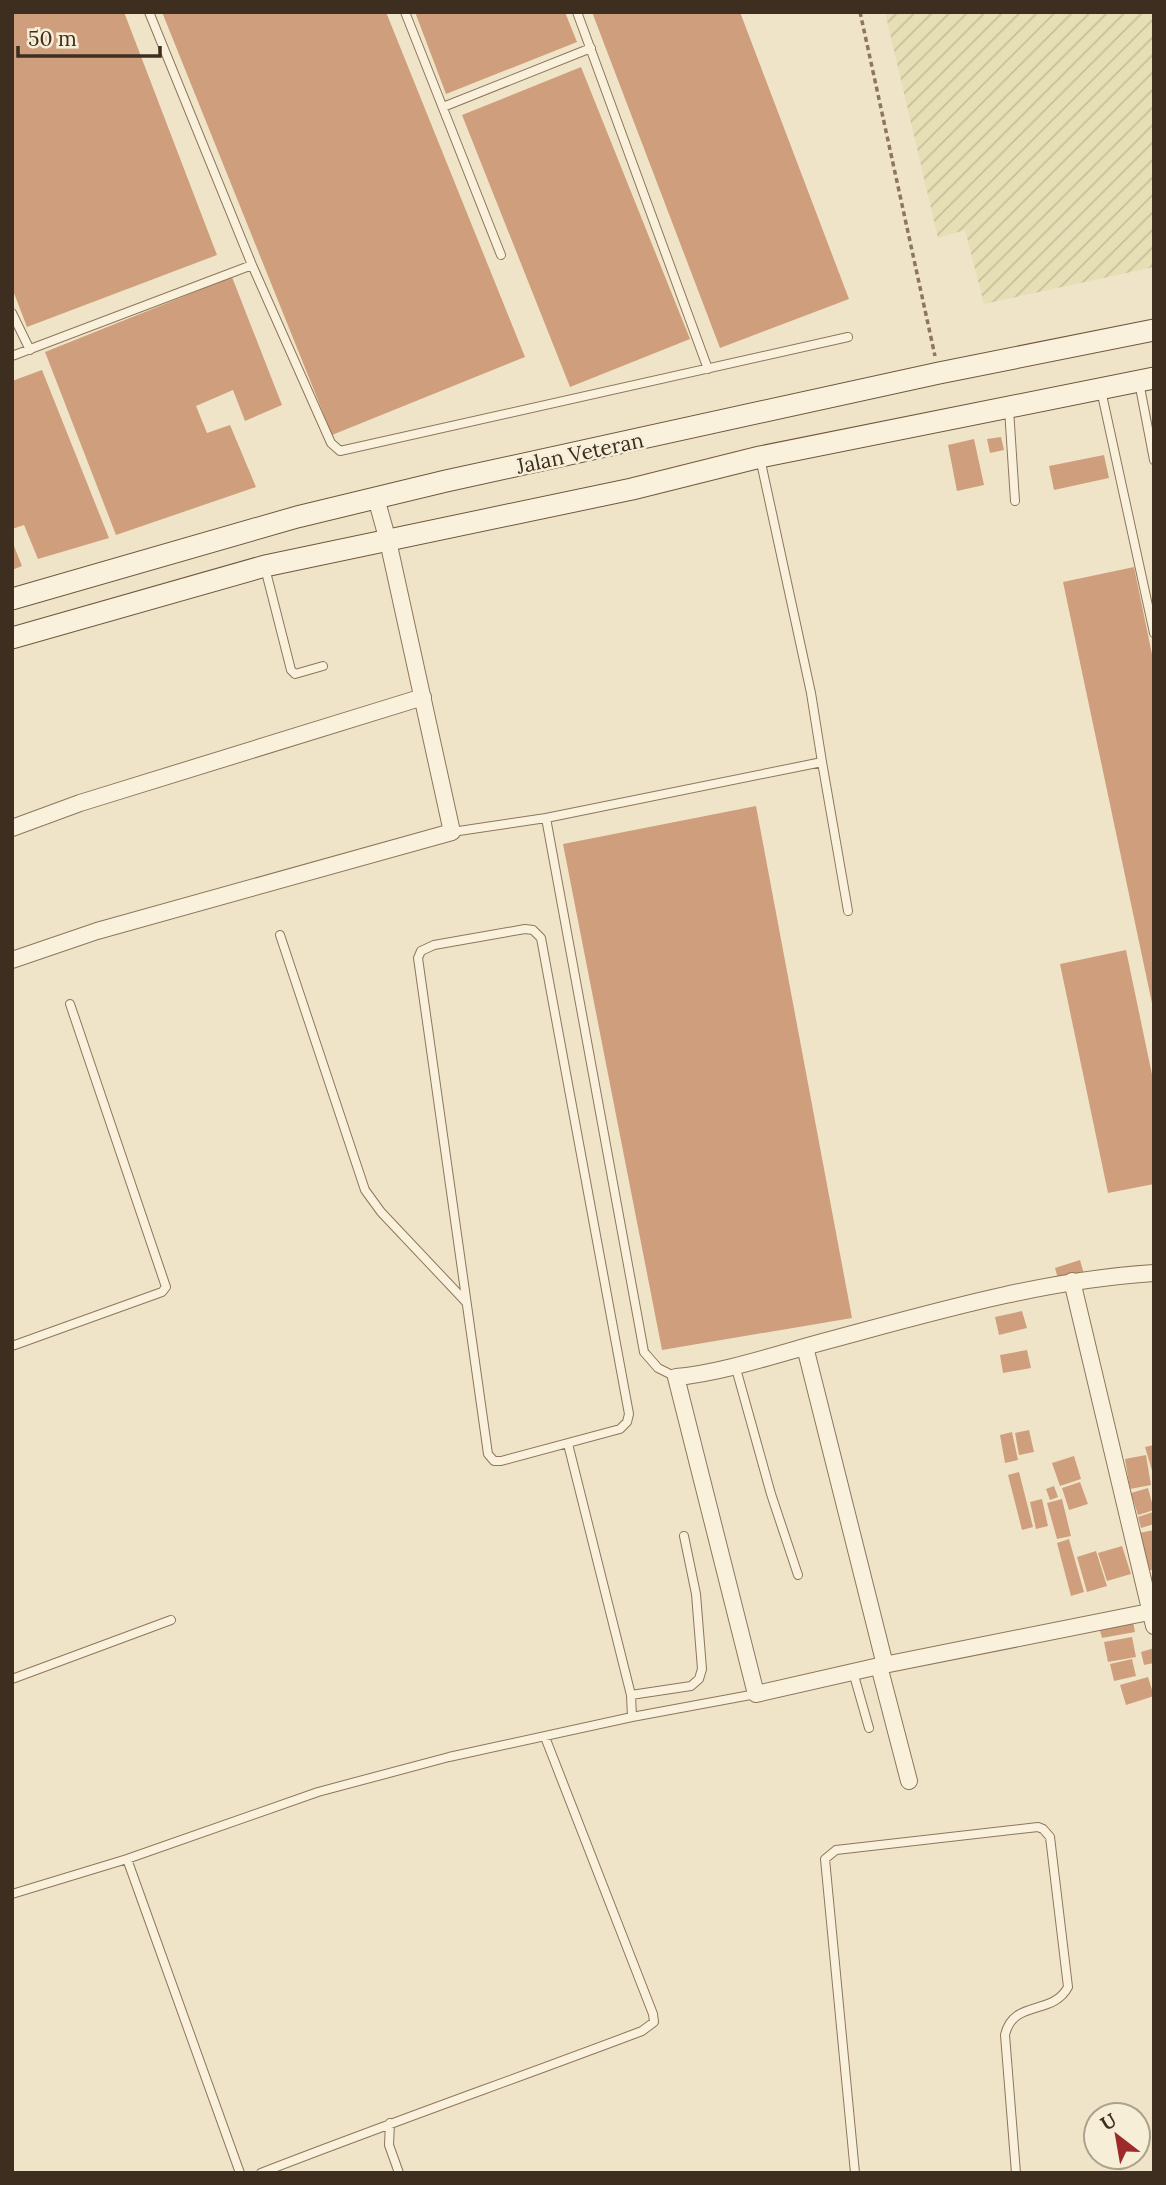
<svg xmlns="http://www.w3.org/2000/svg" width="1166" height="2185" font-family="Lora,serif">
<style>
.farmland{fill:url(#farmland-furrows)}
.building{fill:#cf9f7d}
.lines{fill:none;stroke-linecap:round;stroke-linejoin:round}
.service-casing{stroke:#8d765c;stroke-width:10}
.minor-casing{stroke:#8d765c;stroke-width:18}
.secondary-casing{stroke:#6f573f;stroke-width:23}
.path{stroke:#8d765c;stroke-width:3.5;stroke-dasharray:5 3.5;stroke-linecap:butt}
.service{stroke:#faf1dc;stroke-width:8}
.minor{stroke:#faf1dc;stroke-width:16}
.secondary{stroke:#faf1dc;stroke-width:21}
.labels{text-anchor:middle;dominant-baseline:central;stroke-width:5;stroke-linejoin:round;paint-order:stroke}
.street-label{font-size:21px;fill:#3d2e20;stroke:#f7eed8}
</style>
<defs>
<pattern id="farmland-furrows" width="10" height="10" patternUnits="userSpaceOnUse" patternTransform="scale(1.75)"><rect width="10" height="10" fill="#e6deb5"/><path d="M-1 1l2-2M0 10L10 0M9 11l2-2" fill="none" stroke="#c6bf9b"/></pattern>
</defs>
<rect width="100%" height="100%" fill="#f0e4c8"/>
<!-- farmland -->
<path class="farmland" d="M885,12H1154V267L984,304L965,230L938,238Z"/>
<!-- building -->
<path class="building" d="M12,12H124L217,255L27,327L12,288Z
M162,12H386L525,357L332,435Z
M415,12H565L577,42L446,94Z
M592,12H740L849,299L720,348Z
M581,67L690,339L570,387L462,115Z
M232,277L282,405L245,421L233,390L196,406L207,433L230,425L256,487L116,535L45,352Z
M42,370L109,538L38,559L24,525L12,529V381Z
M1001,437L1004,450L990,453L987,439Z
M974,439L984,485L957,491L948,445Z
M1104,455L1109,478L1054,490L1049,466Z
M12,541L22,566L12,570Z
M1134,567L1154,664L1153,1008L1063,582Z
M756,806L852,1318L662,1350L563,844Z
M1126,950L1154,1084V1184L1108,1193L1060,964Z
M1080,1260L1084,1274L1059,1282L1055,1268Z
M1022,1311L1027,1328L999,1335L995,1317Z
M1027,1350L1031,1368L1003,1373L1000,1355Z
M1029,1430L1034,1452L1019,1455L1015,1433Z
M1012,1432L1018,1460L1005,1463L1000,1435Z
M1154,1445V1474H1153L1145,1447Z
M1146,1455L1151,1485L1130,1489L1125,1459Z
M1074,1456L1081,1479L1060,1486L1052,1463Z
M1019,1472L1033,1527L1022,1530L1008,1475Z
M1080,1482L1088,1504L1069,1510L1062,1488Z
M1054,1486L1058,1497L1050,1500L1046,1489Z
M1148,1488L1154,1510L1138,1515L1131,1493Z
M1042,1499L1048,1526L1036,1529L1030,1502Z
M1062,1499L1071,1536L1057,1539L1047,1503Z
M1153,1512L1154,1524L1141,1528L1138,1517Z
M1154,1530V1569L1148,1571L1139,1533Z
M1069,1539L1084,1592L1071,1596L1057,1543Z
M1122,1546L1131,1574L1107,1581L1098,1553Z
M1096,1551L1107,1586L1087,1592L1077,1557Z
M1132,1616L1135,1632L1102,1638L1098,1623Z
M1132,1637L1136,1657L1108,1662L1104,1642Z
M1154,1648V1663L1144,1665L1141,1652Z
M1132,1659L1136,1676L1114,1681L1110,1664Z
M1148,1677L1154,1696L1126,1705L1120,1685Z"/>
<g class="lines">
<defs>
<path id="service" d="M149,12L252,265L331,443L340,451L848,337
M405,12L501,255
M577,12L708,369
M443,107L591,48
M12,313L30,350
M12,356L252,265
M1139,382L1154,460
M1101,390L1154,633
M1009,409L1015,501
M265,568L291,670L295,674L323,666
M822,762L848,911
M452,832L546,818
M525,929L533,930L541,938L629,1414L627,1422L620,1429L501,1461H494L488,1454L418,958L421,951L434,945Z
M280,935L365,1190L381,1212L466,1302
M12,1346L162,1292L166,1287L70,1004
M735,1365L771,1494L798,1575
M676,1377L658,1368L644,1352L546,818L822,762L811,693L760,458
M853,1672L869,1728
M12,1679L171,1620
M631,1695L691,1686L699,1679L702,1669L696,1594L684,1536
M632,1717L756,1694
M127,1859L240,2173
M12,1894L127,1859L318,1792L449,1757L632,1717L631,1695L568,1444
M390,2123L389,2145L399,2173
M261,2173C387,2124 515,2079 642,2031L654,2022L653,2014L545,1737
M855,2173L825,1859L836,1850L1038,1827L1043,1829L1050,1837L1068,1987C1053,2016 1013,1999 1005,2035L1016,2173"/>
<path id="minor" d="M12,828L80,803L423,697
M12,960L97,931L452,832L388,541L376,498
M1154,1273C1042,1280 934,1312 826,1341C781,1353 722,1373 676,1377L756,1694L879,1666L1154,1611
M1072,1281L1154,1626
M805,1347L885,1665
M879,1666L909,1781"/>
<path id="secondary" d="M12,599L297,517L446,481L939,373L1154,330
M12,638L265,566L632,489L760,457L1154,378"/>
</defs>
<!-- service casing -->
<use href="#service" class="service-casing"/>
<!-- minor casing -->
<use href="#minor" class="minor-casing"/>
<!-- secondary casing -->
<use href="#secondary" class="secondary-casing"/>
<!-- path -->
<path class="path" d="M860,12L935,356"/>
<!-- service -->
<use href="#service" class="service"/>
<!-- minor -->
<use href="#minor" class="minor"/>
<!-- secondary -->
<use href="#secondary" class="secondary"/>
</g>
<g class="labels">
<!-- street labels -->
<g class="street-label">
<text transform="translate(580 453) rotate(-12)">Jalan Veteran</text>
</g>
</g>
<!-- border -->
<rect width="1166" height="2185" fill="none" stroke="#3d2e20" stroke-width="28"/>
<!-- north arrow -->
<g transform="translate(1117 2136) rotate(329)"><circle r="33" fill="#f7eed8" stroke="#ada18e" stroke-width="2"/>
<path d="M0-5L12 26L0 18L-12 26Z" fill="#9e2a2b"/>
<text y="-10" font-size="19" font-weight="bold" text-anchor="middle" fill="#3d2e20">U</text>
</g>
<!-- scale -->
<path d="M18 46v10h142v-10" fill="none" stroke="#3d2e20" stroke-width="3.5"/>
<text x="28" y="46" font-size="21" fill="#3d2e20" stroke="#f7eed8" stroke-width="5" paint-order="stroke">50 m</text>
</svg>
